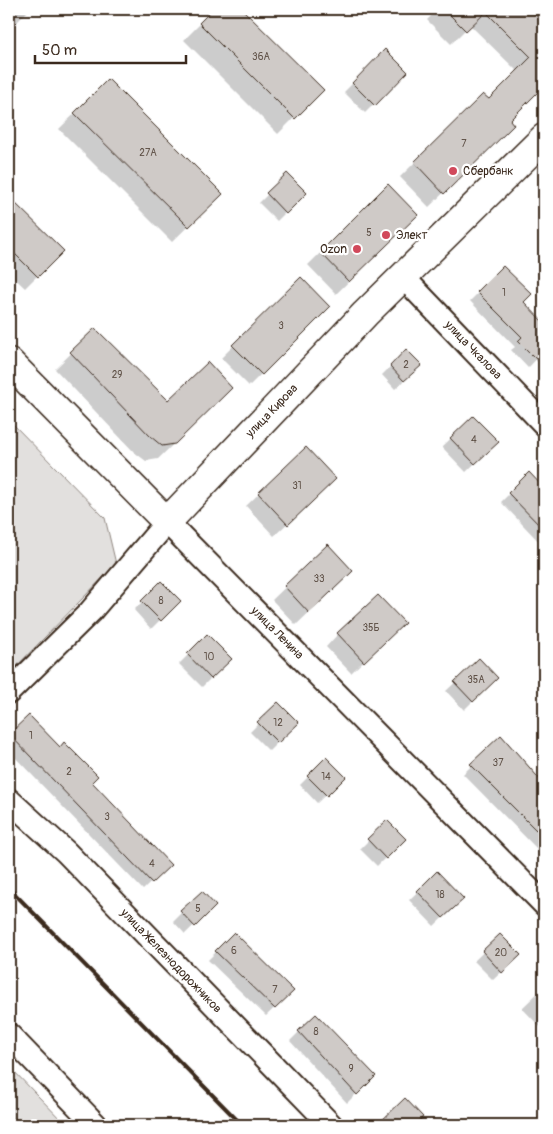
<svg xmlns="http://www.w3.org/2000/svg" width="553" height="1134" font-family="Pangolin,sans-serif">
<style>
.green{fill:#e2e0de;stroke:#8e857e}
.shadow{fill:#0003}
.building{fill:#cfcac7;stroke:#3b2a1e}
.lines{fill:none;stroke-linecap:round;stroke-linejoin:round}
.minor-casing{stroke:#3b2a1e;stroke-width:26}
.tertiary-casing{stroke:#3b2a1e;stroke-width:31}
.minor{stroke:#fff;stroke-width:22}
.tertiary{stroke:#fff;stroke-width:28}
.rail{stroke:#3b2a1e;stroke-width:4}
.poi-dot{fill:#d1495b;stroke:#fff;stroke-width:2}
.labels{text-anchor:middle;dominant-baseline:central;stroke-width:4.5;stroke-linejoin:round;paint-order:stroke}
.number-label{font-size:10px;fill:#605248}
.poi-label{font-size:12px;fill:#3b2a1e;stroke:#fff;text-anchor:start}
.street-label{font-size:12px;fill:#3b2a1e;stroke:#fff}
</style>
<rect width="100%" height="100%" fill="#fff"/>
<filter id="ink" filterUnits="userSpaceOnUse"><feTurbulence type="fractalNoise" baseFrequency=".02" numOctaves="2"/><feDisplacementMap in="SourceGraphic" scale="10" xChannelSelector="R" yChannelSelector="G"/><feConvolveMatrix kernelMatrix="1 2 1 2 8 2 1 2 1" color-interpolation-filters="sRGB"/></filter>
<g filter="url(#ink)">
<!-- green -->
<path class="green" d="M9,420L105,518L116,564L9,674Z
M9,1066L66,1125H9Z"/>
<!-- shadow -->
<path class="shadow" d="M9,9H30L9,30Z
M215,9H240L322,90L278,134L184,40Z
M438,9H528L544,25V84L508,120L513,125L429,207L400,177L483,95L489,101L518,72L470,25L451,44L427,20Z
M385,51L406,72L365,113L344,92Z
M108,81L221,194L172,242L59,129Z
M287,175L305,193L277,221L259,203Z
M388,186L417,215L336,294L308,265Z
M9,198L62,251L25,288L9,273Z
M503,268L522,302L544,325V351L528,368L511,350L515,347L470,301Z
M301,279L329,307L249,386L221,358Z
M95,330L168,402L215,404L158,459L146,461L134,452L55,369Z
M406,351L420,365L395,389L382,375Z
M473,417L497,442L466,472L442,447Z
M306,449L322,491L274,536L246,506Z
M529,474L544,490V547L501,502Z
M328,546L339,584L296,625L272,600Z
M544,554V566L539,560Z
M161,583L179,601L151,629L134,610Z
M403,623L351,673L326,647L338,634Z
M207,636L230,659L202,687L179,664Z
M479,660L496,678L464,710L446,691Z
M278,704L297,723L269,751L250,732Z
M29,716L169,865L143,890L9,751V736Z
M501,737L544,784V856L463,774Z
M326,759L344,777L317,803L300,785Z
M387,822L404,839L377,866L360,849Z
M437,873L462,899L434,926L409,900Z
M201,893L214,906L185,934L173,921Z
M234,934L292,991L266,1016L208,960Z
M500,936L519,955L493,980L474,961Z
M544,987V1031L522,1008Z
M315,1016L374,1076L347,1103L290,1041Z
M405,1100L430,1125H379Z"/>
<!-- building -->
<path class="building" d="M213,9H242L324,90L295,119L199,23Z
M444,9H530L544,24V86L510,120L514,125L444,194L414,162L483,94L489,99L531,57L486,12L466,31Z
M385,49L408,72L375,106L352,83Z
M108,79L223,194L189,227L74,113Z
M287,173L307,193L286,214L266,193Z
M388,184L418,215L349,282L320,252Z
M9,197L64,251L38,277L9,248Z
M503,266L532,294L524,302L544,323V367L518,341L522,337L477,292Z
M301,277L330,307L262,375L232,345Z
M95,328L168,400L208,362L232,388L175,444L162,446L150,436L70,352Z
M406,349L422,365L404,381L390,366Z
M473,416L499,442L475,464L450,438Z
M306,447L336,479L288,525L258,493Z
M529,472L544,488V530L508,493Z
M328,544L353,571L309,613L284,586Z
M161,581L181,601L161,621L141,601Z
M378,595L405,623L364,662L337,633Z
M207,634L232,659L211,679L187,654Z
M479,658L498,678L473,702L454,682Z
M278,702L299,723L278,743L257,722Z
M29,715L60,747L64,742L98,776L92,782L171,865L152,883L9,734Z
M501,735L544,784V822L536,830L470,764Z
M326,757L346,777L327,796L307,776Z
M387,820L406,839L386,859L367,839Z
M437,871L464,899L443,918L417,891Z
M202,891L216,906L195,927L180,911Z
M234,932L294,991L275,1009L215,951Z
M500,934L521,955L502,973L482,951Z
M316,1014L376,1076L357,1095L298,1031Z
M405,1098L423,1117L414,1125H377Z"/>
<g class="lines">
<defs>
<path id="minor" d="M403,277L544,424
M9,692L90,612L167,522L544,904
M9,800L66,852L331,1125
M9,1035L96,1125"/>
<path id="tertiary" d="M9,362L167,522L365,314L544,138"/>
</defs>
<!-- minor casing -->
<use href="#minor" class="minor-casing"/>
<!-- tertiary casing -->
<use href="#tertiary" class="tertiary-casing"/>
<!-- minor -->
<use href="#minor" class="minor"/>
<!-- tertiary -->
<use href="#tertiary" class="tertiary"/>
<!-- rail -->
<path class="rail" d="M9,888L242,1125"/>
</g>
</g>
<!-- markers -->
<g class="poi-dot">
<circle cx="453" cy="171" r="5"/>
<circle cx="386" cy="235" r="5"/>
<circle cx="357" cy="249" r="5"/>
</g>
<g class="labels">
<!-- number labels -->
<g class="number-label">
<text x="261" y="57">36А</text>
<text x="464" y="144">7</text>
<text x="148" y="153">27А</text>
<text x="369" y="233">5</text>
<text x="504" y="293">1</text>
<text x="281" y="326">3</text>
<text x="406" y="365">2</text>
<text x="117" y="375">29</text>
<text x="474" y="440">4</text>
<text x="297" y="486">31</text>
<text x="319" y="579">33</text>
<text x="161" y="601">8</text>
<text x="371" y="628">35Б</text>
<text x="209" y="657">10</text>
<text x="476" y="680">35А</text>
<text x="278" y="723">12</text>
<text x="31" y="736">1</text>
<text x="498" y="763">37</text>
<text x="69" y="772">2</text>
<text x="326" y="777">14</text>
<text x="107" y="817">3</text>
<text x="152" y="864">4</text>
<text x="440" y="895">18</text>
<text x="198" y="909">5</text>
<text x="234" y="951">6</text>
<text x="501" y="953">20</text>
<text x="275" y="990">7</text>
<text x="316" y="1032">8</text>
<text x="351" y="1069">9</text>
</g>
<!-- poi labels -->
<g class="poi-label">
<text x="463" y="171">Сбербанк</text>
<text x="396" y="235">Элект</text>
<text x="347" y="249" text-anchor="end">Ozon</text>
</g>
<!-- street labels -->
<g class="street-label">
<text transform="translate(473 350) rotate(46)">улица Чкалова</text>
<text transform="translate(272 411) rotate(-46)">улица Кирова</text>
<text transform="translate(277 633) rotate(45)">улица Ленина</text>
<text transform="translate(171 961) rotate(46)">улица Железнодорожников</text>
</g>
</g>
<!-- margin -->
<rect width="553" height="1134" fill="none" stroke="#fff" stroke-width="30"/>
<rect x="15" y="15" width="523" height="1104" fill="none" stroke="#3b2a1e" stroke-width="2" filter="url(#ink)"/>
<!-- scale -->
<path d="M35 55v8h151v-8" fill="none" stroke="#3b2a1e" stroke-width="2.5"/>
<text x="42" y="55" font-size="15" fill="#3b2a1e" stroke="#ffffff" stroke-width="4" paint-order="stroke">50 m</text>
</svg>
